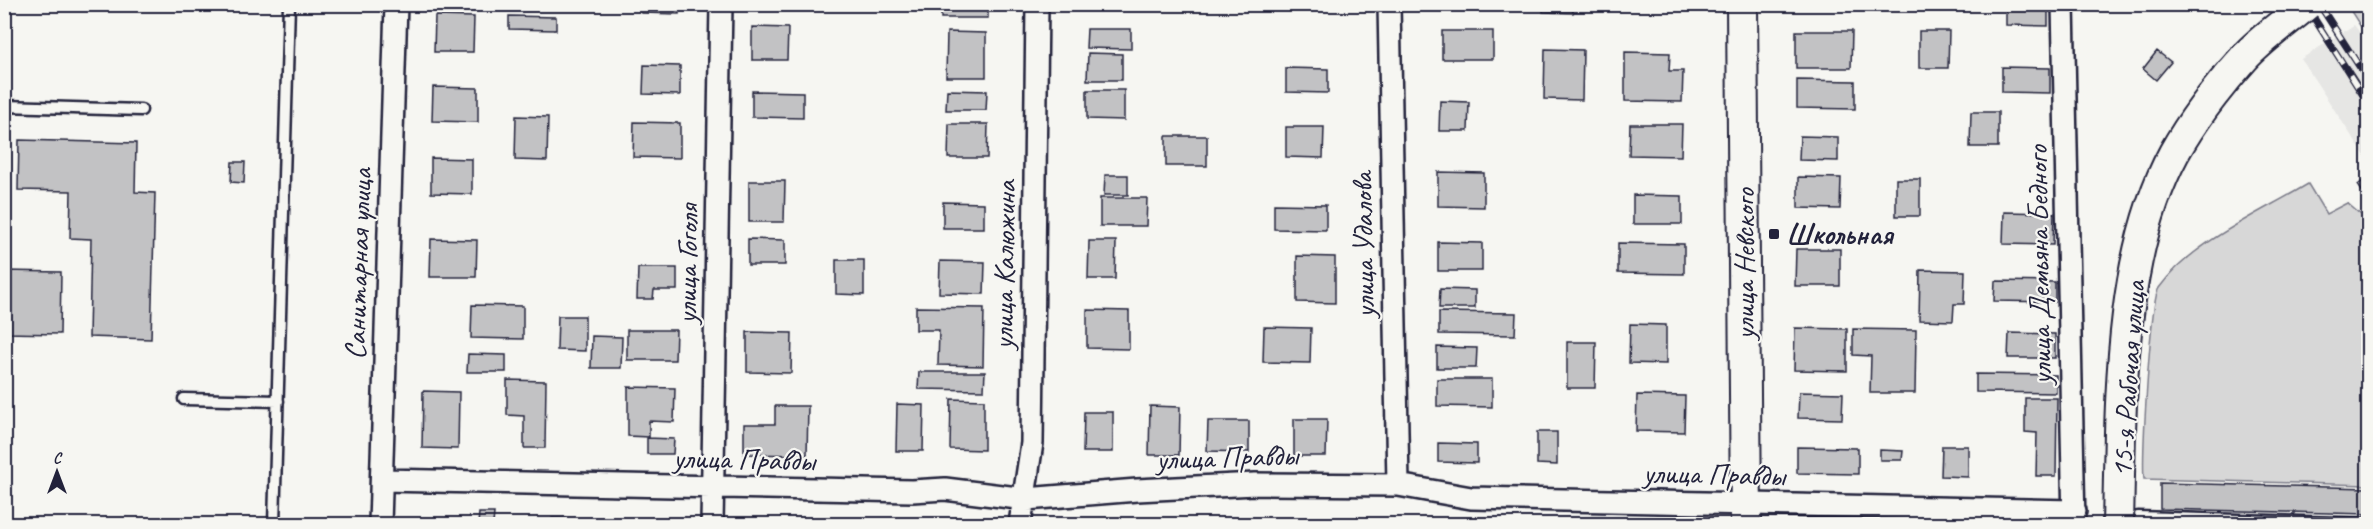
<svg xmlns="http://www.w3.org/2000/svg" width="2373" height="529" font-family="Caveat,sans-serif">
<style>
.built{fill:#e6e6e4}
.green{fill:#d7d7d7;stroke:#7c7c89;stroke-width:1.5}
.building{fill:#c2c2c4;stroke:#22223b;stroke-width:1.5}
.lines{fill:none;stroke-linecap:round;stroke-linejoin:round}
.lane-casing{stroke:#22223b;stroke-width:15}
.street-casing{stroke:#22223b;stroke-width:26}
.secondary-casing{stroke:#22223b;stroke-width:34}
.lane{stroke:#f6f6f2;stroke-width:10}
.street{stroke:#f6f6f2;stroke-width:21}
.secondary{stroke:#f6f6f2;stroke-width:30}
.rail-casing{stroke:#22223b;stroke-width:7}
.rail{stroke:#f6f6f2;stroke-width:4.5;stroke-dasharray:14;stroke-linecap:butt}
.secondary-bridge-casing{stroke:#22223b;stroke-width:34;stroke-linecap:butt}
.secondary-bridge{stroke:#f6f6f2;stroke-width:30}
.poi-dot{fill:#22223b;stroke:#f6f6f2;stroke-width:2}
.labels{text-anchor:middle;dominant-baseline:central;stroke-width:4.5;stroke-linejoin:round;paint-order:stroke}
.poi-label{font-size:30px;font-weight:bold;fill:#22223b;stroke:#f6f6f2;text-anchor:start}
.street-label{font-size:30px;fill:#22223b;stroke:#f6f6f2}
</style>
<rect width="100%" height="100%" fill="#f6f6f2"/>
<filter id="ink" filterUnits="userSpaceOnUse"><feTurbulence type="fractalNoise" baseFrequency=".0167" numOctaves="2"/><feDisplacementMap in="SourceGraphic" scale="12" xChannelSelector="R" yChannelSelector="G"/><feConvolveMatrix kernelMatrix="1 2 1 2 8 2 1 2 1" color-interpolation-filters="sRGB"/></filter>
<g filter="url(#ink)">
<!-- built -->
<path class="built" d="M2354,25L2368,43V161L2301,59Z"/>
<!-- green -->
<path class="green" d="M2347,5H2368V38Z
M2308,184L2326,214L2347,203L2368,221V485L2144,479C2142,456 2150,301 2159,288C2192,242 2260,213 2308,184Z"/>
<!-- building -->
<path class="building" d="M641,4H679V14L641,13Z
M941,4H988V18H941Z
M1271,4H1301V8H1271Z
M1543,4H1573V13L1543,12Z
M2006,6H2048V26L2006,25Z
M435,16L474,17L473,52H434Z
M509,16L556,17V30L509,29Z
M752,27L788,28L787,60H752Z
M1087,29H1131V49L1086,48Z
M1442,31H1493V59H1442Z
M1796,31H1852L1851,68H1796Z
M1919,31H1949L1948,68H1919Z
M947,32L986,33V77H946Z
M1545,49L1583,50L1582,100L1544,99Z
M2157,51L2171,62L2156,80L2143,69Z
M1625,52L1670,53L1669,71H1683L1682,102L1625,101Z
M1088,53L1122,54V80H1087Z
M644,65L680,66V95L643,94Z
M2002,67L2050,68V93L2002,92Z
M1286,68L1328,69V93L1286,92Z
M1797,80L1855,81V109L1797,108Z
M433,87L478,88V122L432,121Z
M947,90L987,91L986,110H946Z
M1087,90H1124V120L1087,119Z
M752,91L803,92V118L752,117Z
M1440,101L1469,102L1468,131H1439Z
M1971,112H1998V147H1970Z
M516,116L548,117L547,161L515,160Z
M634,122L680,123V158L633,157Z
M949,124H988L987,158H948Z
M1630,124H1682L1681,156L1629,155Z
M1286,127H1324L1323,158L1286,157Z
M1166,136H1207V166H1166Z
M1800,136L1838,137V161L1799,160Z
M19,140L136,143L135,192L155,193L151,339L89,337L91,239L70,238L71,191L18,190Z
M431,158L472,159V194L431,193Z
M232,162H245L244,183L231,182Z
M1438,172L1484,173V207L1438,206Z
M1105,175H1128V195H1104Z
M1798,177L1841,178L1840,209L1798,208Z
M2368,177V197L2367,199L2358,185Z
M1896,179H1920V216H1896Z
M749,181H785L784,222H749Z
M1633,195L1682,196V224H1633Z
M1100,198H1147L1146,226H1100Z
M943,202L984,203V228H943Z
M1274,204L1326,205V230L1274,229Z
M2004,212L2054,213L2053,245L2003,244Z
M431,239L477,240L476,277H430Z
M748,239L785,240V265H748Z
M1089,241H1116L1115,279H1088Z
M1438,242L1482,243V271H1438Z
M1618,243L1684,244V274L1618,273Z
M1796,249H1840V286H1795Z
M1297,256L1335,257V303L1297,302Z
M836,260H864V295L836,294Z
M940,261L985,262L984,294L939,293Z
M638,268H677V290H654L653,299H637Z
M1920,270L1965,271L1964,304H1954L1953,321L1919,320Z
M4,271L61,272L60,334L4,333Z
M1995,281L2055,282V302L1994,301Z
M1440,289L1475,290V308H1439Z
M472,305L523,306V339L471,338Z
M916,307L984,308L983,366L938,365L939,330H916Z
M1087,310L1129,311V349L1087,348Z
M1439,312L1516,313L1515,335L1439,334Z
M558,316H585V351L557,350Z
M1630,324L1666,325V364L1629,363Z
M1264,327L1311,328L1310,363L1263,362Z
M1795,328L1847,329V371L1794,370Z
M1853,329L1916,330L1915,393H1870L1871,356L1853,355Z
M627,330H676L675,360H627Z
M747,332L792,333L791,373L747,372Z
M2009,333L2055,334V358H2008Z
M592,336L622,337L621,368H591Z
M1567,342H1596L1595,388H1567Z
M1437,347L1477,348L1476,368H1437Z
M468,354L506,355V372H467Z
M919,372H985L984,390L918,389Z
M1976,374L2056,375V393L1976,392Z
M1437,379H1492V407L1437,406Z
M507,380L546,381L545,448H524V416L507,415Z
M628,387L675,388L674,422L649,421V437L628,436Z
M423,391L459,392L458,449L422,448Z
M1799,392L1843,393L1842,419L1798,418Z
M1637,395L1685,396L1684,432L1636,431Z
M2025,398H2057L2056,476H2036L2037,433L2025,432Z
M951,399L984,400V450L950,449Z
M897,404L924,405L923,451H896Z
M775,406H808L807,455L744,454V424H775Z
M1150,406L1180,407L1179,455H1149Z
M1084,412H1113V452H1083Z
M1294,419H1327L1326,456H1294Z
M1208,421H1249V452L1207,451Z
M1537,432H1557V465L1537,464Z
M647,438L674,439L673,454H647Z
M1438,443L1477,444V463L1438,462Z
M1942,446H1968V477L1941,476Z
M1797,447L1858,448V474L1797,473Z
M1880,450L1903,451L1902,460H1880Z
M2160,483L2368,488V514L2160,509Z
M479,513H494L493,524H478Z
M552,518L595,519V524H552Z
M421,519L457,520V524H421Z"/>
<g class="lines">
<defs>
<path id="lane" d="M4,106L141,110
M184,399L278,401
M2138,517L2368,524
M274,524L289,4"/>
<path id="street" d="M1389,4L1398,485
M2063,4L2074,524
M382,480L912,491L945,489L1026,499L1137,490L1255,484L1398,485L1471,498L2075,511
M380,524L396,4
M712,524L721,4
M1020,524L1032,443L1037,4"/>
<path id="secondary" d="M1742,4L1746,524"/>
</defs>
<!-- lane casing -->
<use href="#lane" class="lane-casing"/>
<!-- street casing -->
<use href="#street" class="street-casing"/>
<!-- secondary casing -->
<use href="#secondary" class="secondary-casing"/>
<!-- lane -->
<use href="#lane" class="lane"/>
<!-- street -->
<use href="#street" class="street"/>
<!-- secondary -->
<use href="#secondary" class="secondary"/>
<defs>
<path id="rail" d="M2305,4L2368,103
M2319,4L2368,80"/>
</defs>
<!-- rail casing -->
<use href="#rail" class="rail-casing"/>
<!-- rail -->
<use href="#rail" class="rail"/>
<defs>
<path id="secondary-bridge" d="M2118,524C2121,407 2117,259 2174,153C2193,119 2218,87 2244,58C2262,38 2286,22 2307,4"/>
</defs>
<!-- secondary-bridge casing -->
<use href="#secondary-bridge" class="secondary-bridge-casing"/>
<!-- secondary-bridge -->
<use href="#secondary-bridge" class="secondary-bridge"/>
</g>
</g>
<!-- markers -->
<rect class="poi-dot" x="1768" y="228" width="12" height="12" rx="3"/>
<g class="labels">
<!-- poi labels -->
<g class="poi-label">
<text x="1786" y="234">Школьная</text>
</g>
<!-- street labels -->
<g class="street-label">
<text transform="translate(1363 245) rotate(-91)">улица Удалова</text>
<text transform="translate(358 264) rotate(-88)">Санитарная улица</text>
<text transform="translate(687 264) rotate(-89)">улица Гоголя</text>
<text transform="translate(1744 264) rotate(-90)">улица Невского</text>
<text transform="translate(1004 265) rotate(-89)">улица Калюжина</text>
<text transform="translate(2039 265) rotate(-91)">улица Демьяна Бедного</text>
<text transform="translate(2128 379) rotate(-86)">15-я Рабочая улица</text>
<text transform="translate(1227 457) rotate(-2)">улица Правды</text>
<text transform="translate(744 459) rotate(1)">улица Правды</text>
<text transform="translate(1714 474) rotate(1)">улица Правды</text>
</g>
</g>
<!-- margin -->
<rect width="2373" height="529" fill="none" stroke="#f6f6f2" stroke-width="24"/>
<rect x="12" y="12" width="2349" height="505" fill="none" stroke="#22223b" stroke-width="2" filter="url(#ink)"/>
<!-- north arrow -->
<g transform="translate(57 472)" stroke="#f6f6f2" stroke-width="4.5" paint-order="stroke">
<path d="M0-4.5L10 22L0 15L-10 22Z" fill="#22223b"/>
<text y="-9" font-size="16" font-weight="bold" text-anchor="middle" fill="#22223b">С</text>
</g>
</svg>
